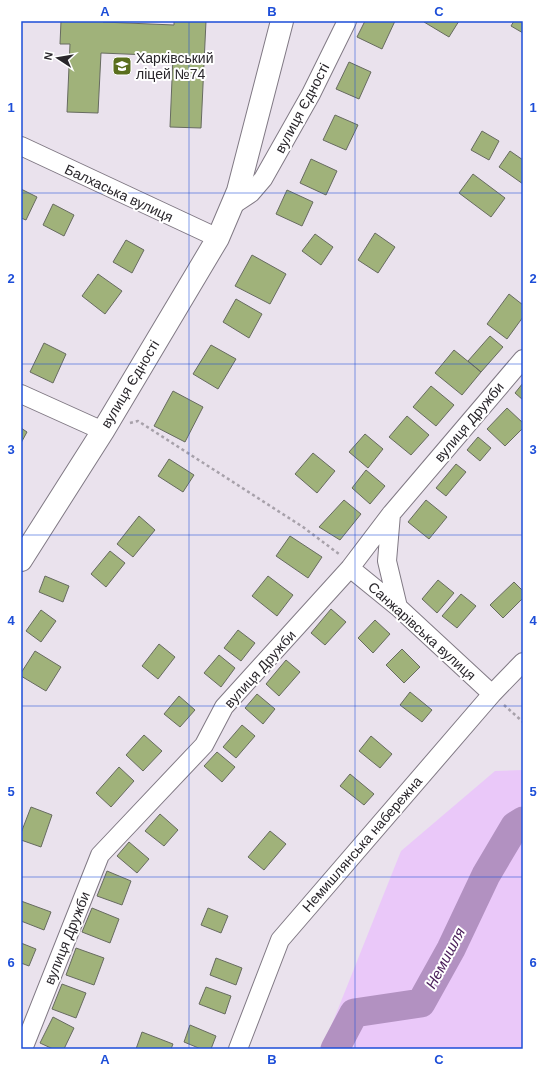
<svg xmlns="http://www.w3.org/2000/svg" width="544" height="1070" font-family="Helvetica,sans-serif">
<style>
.green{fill:#eac8f9}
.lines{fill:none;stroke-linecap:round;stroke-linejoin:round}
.river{stroke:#b291c1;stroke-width:29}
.building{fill:#a0b27a;stroke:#676b60}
.minor-casing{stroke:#807984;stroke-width:20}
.major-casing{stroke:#807984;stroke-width:24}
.path{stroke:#a7a1aa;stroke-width:2.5;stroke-dasharray:3 3;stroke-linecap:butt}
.minor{stroke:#fff;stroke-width:18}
.major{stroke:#fff;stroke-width:22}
.grid{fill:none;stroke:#1d4ed8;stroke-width:1;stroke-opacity:0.55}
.labels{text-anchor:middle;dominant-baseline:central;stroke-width:4;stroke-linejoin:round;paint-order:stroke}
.poi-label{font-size:14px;fill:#29262b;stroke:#fff;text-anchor:start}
.street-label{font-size:14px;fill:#29262b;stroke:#fff}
.water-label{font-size:15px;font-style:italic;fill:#4c215c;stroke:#fff}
.neatline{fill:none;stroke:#1d4ed8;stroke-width:1.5}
.grid-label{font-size:13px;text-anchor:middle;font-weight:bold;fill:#1d4ed8}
</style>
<rect width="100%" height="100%" fill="#eae2ed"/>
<!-- green -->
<path class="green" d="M523,770V1049H322L401,851L495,771Z"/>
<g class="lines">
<!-- river -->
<path class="river" d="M335,1049L354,1013L421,1003L451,949L486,875L515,826L523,821"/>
</g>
<!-- building -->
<path class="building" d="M61,21H103V22L174,25V21H206L201,128L170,127L173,56L101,53L98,113L67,112L70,44H60Z
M365,21H395L382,49L357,37Z
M425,21H459L449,37L424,22Z
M514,21H523V33L511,26Z
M349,62L371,72L359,99L336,89Z
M335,115L358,125L346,150L323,140Z
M482,131L499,141L489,160L471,150Z
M510,151L523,160V184L499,167Z
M311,159L337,171L326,195L300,183Z
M473,174L505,198L491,217L459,193Z
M21,189L37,197L26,220L21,218Z
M287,190L313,202L302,226L276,214Z
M53,204L74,215L64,236L43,225Z
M375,233L395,247L378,273L358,260Z
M315,234L333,247L321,265L302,251Z
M126,240L144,250L132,273L113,262Z
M252,255L286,274L270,304L235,286Z
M98,274L122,291L105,314L82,296Z
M509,294L523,305V317L507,339L487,324Z
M236,299L262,314L249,338L223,322Z
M490,336L503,347L481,372L468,361Z
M44,343L66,354L53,383L30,372Z
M211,345L236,359L218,389L193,374Z
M454,350L481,372L462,395L435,373Z
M523,383V400L515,393Z
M431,386L454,405L436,426L413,407Z
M173,391L203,407L185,442L154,426Z
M507,408L523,423V428L505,446L487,429Z
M407,416L429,435L411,455L389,437Z
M21,428L27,432L21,443Z
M365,434L383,449L368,468L349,452Z
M478,437L491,448L480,461L467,450Z
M313,453L335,471L317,493L295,474Z
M169,459L194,475L183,492L158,476Z
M456,464L466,472L446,496L436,488Z
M366,470L385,486L370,504L352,488Z
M344,500L361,514L340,540L319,527Z
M426,500L447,517L429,539L408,522Z
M139,516L155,530L133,557L117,544Z
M290,536L322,557L308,578L276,556Z
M110,551L125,563L106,587L91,574Z
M45,576L69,586L63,602L39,592Z
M268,576L293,595L277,616L252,596Z
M438,580L454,593L437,613L422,599Z
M514,582L523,591V598L503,618L490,605Z
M461,594L476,606L457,628L442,616Z
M331,609L346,622L325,645L311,633Z
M41,610L56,621L41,642L26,631Z
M375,620L390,634L373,653L358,638Z
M238,630L255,643L241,661L224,648Z
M159,644L175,657L158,679L142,666Z
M402,649L420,667L404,683L386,665Z
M35,651L61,667L46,691L21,676V673Z
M219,655L235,668L221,687L204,673Z
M286,660L300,672L279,696L266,684Z
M410,692L432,710L422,722L400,705Z
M257,694L275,709L263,724L245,708Z
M179,696L195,710L180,727L164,714Z
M242,725L255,736L236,758L223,747Z
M144,735L162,751L143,771L126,755Z
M371,736L392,754L380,768L359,751Z
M217,752L235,767L222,782L204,766Z
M119,767L134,781L111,807L96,793Z
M350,774L374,794L364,805L340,786Z
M31,807L52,815L41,847L21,840V833Z
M160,814L178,830L164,846L145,831Z
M270,831L286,844L264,870L248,857Z
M129,842L149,859L137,873L117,856Z
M107,871L131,881L122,905L97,896Z
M21,901L51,912L44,930L21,921Z
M92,908L119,919L110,943L82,932Z
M208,908L228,916L221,933L201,925Z
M21,943L36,949L29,966L21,963Z
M76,948L104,958L94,985L66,975Z
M216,958L242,968L236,985L210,975Z
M62,984L86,993L76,1018L52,1009Z
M206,987L231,996L225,1014L199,1004Z
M53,1017L74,1028L64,1049H53L40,1043Z
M190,1025L216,1036L211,1049H201L184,1042Z
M142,1032L173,1044L171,1049H136Z"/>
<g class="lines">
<defs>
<path id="minor" d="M21,146L218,238
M233,205L251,193L263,179L311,94L347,21
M21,394L103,431
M391,514L387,561L398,607
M350,568L398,607L492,694
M23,1049L100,855L204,745L224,707L350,568L391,514L523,359
M238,1049L280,940L492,694L523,662"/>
<path id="major" d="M21,560L103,431L218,238L238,191L282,21"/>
</defs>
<!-- minor casing -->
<use href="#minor" class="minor-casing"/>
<!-- major casing -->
<use href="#major" class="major-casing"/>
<!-- path -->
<path class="path" d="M130,423L138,421L303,527L339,554
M504,705L523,722"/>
<!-- minor -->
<use href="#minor" class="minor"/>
<!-- major -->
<use href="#major" class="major"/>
</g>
<!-- grid -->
<path class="grid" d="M189,21V1049M355,21V1049M21,193H523M21,364H523M21,535H523M21,706H523M21,877H523"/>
<!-- icons -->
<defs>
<symbol id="school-square" viewBox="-11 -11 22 22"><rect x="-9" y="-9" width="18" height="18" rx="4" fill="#5a6e1d" stroke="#fff"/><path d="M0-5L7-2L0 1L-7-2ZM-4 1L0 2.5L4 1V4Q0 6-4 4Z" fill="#fff"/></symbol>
</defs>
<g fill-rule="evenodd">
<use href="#school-square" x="111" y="55" width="22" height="22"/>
</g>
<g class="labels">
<!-- poi labels -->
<g class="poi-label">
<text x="136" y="58">Харківський<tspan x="136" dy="16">ліцей №74</tspan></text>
</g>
<!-- street labels -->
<g class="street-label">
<text transform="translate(302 108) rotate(-62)">вулиця Єдності</text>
<text transform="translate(119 193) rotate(25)">Балхаська вулиця</text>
<text transform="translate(130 384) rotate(-59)">вулиця Єдності</text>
<text transform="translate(469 422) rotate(-50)">вулиця Дружби</text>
<text transform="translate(422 631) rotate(42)">Санжарівська вулиця</text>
<text transform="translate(260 669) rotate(-48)">вулиця Дружби</text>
<text transform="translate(362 844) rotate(-49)">Немишлянська набережна</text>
<text transform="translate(67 938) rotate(-68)">вулиця Дружби</text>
</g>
<!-- water labels -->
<g class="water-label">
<text transform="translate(445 958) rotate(-62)">Немишля</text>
</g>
</g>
<!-- border -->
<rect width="544" height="1070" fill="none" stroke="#ffffff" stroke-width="44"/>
<!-- north arrow -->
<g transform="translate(58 58) rotate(282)" stroke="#ffffff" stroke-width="3" paint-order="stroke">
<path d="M0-3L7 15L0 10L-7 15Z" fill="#29262b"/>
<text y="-6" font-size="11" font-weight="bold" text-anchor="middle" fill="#29262b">N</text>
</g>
<rect x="22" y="22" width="500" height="1026" class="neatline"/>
<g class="grid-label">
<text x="105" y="16">A</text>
<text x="272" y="16">B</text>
<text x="439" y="16">C</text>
<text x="11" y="112">1</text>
<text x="533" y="112">1</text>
<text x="11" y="283">2</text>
<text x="533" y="283">2</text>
<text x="11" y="454">3</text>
<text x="533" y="454">3</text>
<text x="11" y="625">4</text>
<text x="533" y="625">4</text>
<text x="11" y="796">5</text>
<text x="533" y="796">5</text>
<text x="11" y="967">6</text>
<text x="533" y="967">6</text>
<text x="105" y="1064">A</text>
<text x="272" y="1064">B</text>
<text x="439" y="1064">C</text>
</g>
</svg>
